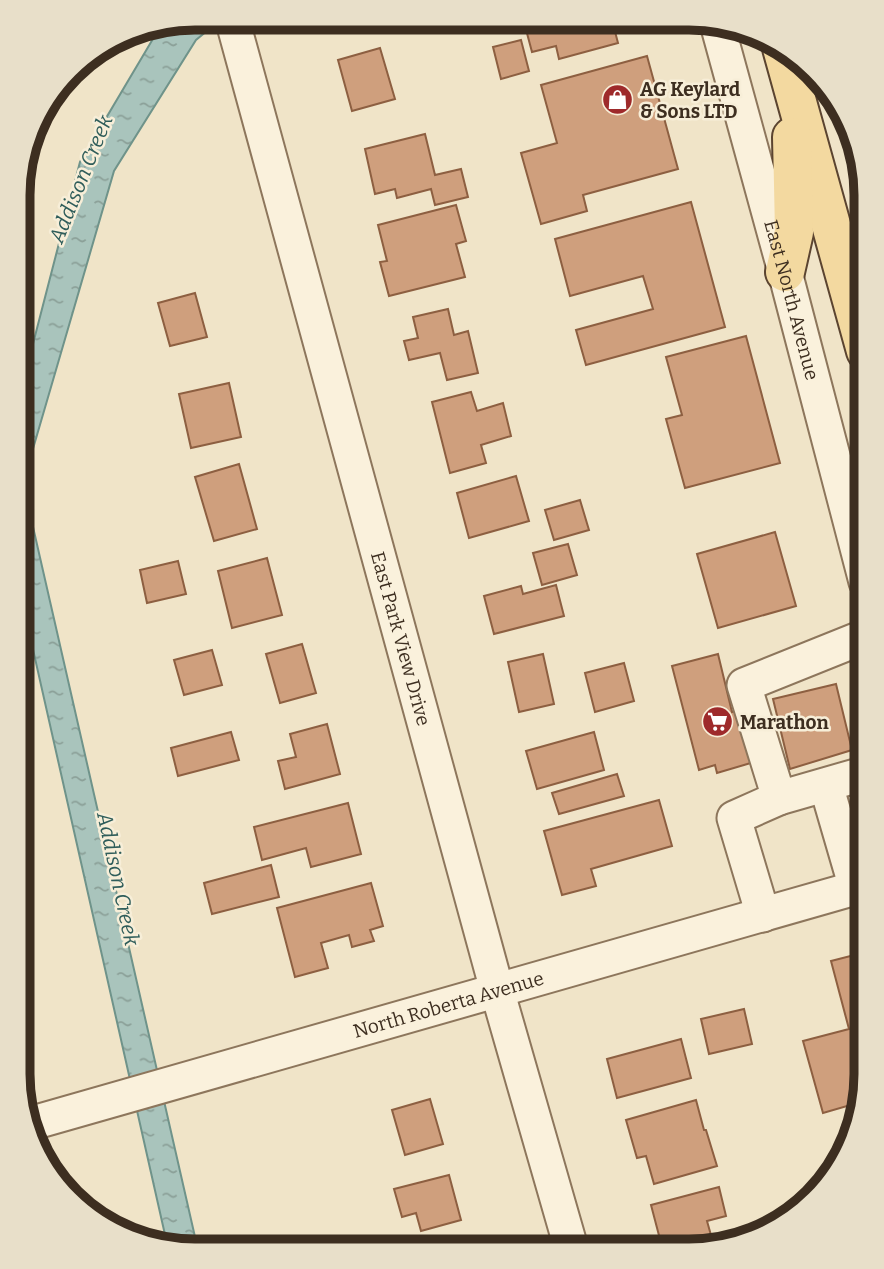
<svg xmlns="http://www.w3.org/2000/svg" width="884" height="1269" font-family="Bitter,serif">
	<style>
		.water { fill: url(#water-ripples); stroke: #6f938a; stroke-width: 2 }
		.building { fill: #cf9f7d; stroke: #8d5f41; stroke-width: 2 }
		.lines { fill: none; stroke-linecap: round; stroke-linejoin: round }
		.minor-casing { stroke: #8d765c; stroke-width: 37 }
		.major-casing { stroke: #5b4430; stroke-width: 42 }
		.minor { stroke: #faf1dc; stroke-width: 33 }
		.major { stroke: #f3d9a0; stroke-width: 38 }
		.labels { text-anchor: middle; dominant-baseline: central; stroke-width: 5; stroke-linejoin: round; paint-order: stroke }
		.poi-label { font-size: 19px; font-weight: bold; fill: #3d2e20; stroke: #f7eed8; text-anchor: start }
		.street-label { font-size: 19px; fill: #3d2e20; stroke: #f7eed8 }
		.water-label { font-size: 21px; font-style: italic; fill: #2f5d5a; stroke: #f7eed8 }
		.rim { fill: none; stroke: #3d2e20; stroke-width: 9 }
	</style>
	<defs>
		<pattern id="water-ripples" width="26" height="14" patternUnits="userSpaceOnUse" patternTransform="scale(1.75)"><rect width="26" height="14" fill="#a9c4bc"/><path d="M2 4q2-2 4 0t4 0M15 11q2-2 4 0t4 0" fill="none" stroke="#8ba098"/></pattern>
	</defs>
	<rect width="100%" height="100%" fill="#f0e4c8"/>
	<polygon class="water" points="213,26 196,40 114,171 23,483 198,1250 172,1250 168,1248 18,583 19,398 80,162 160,27"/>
	<g class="building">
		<polygon points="612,20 618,43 559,59 556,46 532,52 524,22"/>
		<polygon points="521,40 529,71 501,79 493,47"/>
		<polygon points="380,48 395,99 352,111 338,60"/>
		<polygon points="647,56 678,169 583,195 587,211 541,224 521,153 557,143 541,85"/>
		<polygon points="425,134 435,175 461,169 468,197 435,205 431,189 397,198 395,189 375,194 365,149"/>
		<polygon points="691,202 725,327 586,365 576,330 653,309 643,276 570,296 555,239"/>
		<polygon points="456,205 466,241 456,244 465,277 389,296 380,262 387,261 378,225"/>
		<polygon points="195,293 207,337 170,346 158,303"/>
		<polygon points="448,309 454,335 468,331 478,373 447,380 440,353 409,360 404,341 418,338 413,317"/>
		<polygon points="746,336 780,463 685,488 666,419 682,415 666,357"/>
		<polygon points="229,383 241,437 191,448 179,394"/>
		<polygon points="471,392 477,411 503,403 511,436 481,445 486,463 450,473 432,402"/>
		<polygon points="239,464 257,529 214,541 195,477"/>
		<polygon points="516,476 529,521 469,538 457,493"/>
		<polygon points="580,500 589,530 554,540 545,510"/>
		<polygon points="775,532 796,606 718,628 697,554"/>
		<polygon points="568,544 577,575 542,585 533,553"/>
		<polygon points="267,558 282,615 232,628 218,571"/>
		<polygon points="178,561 186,594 147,603 140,570"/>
		<polygon points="556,585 564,616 494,634 484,596 521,586 523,594"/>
		<polygon points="302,644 316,693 280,703 266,654"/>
		<polygon points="212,650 222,685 184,695 174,660"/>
		<polygon points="543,654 554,704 519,712 508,662"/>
		<polygon points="718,654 732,712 739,709 754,762 717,773 715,765 699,770 672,666"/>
		<polygon points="624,663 634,701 595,712 585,673"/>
		<polygon points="836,684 852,750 790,769 773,699"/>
		<polygon points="327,724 340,774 285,789 278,761 296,757 290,734"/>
		<polygon points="231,732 239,760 178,776 171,748"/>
		<polygon points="594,732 604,770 537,789 526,751"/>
		<polygon points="617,774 624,796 559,814 552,793"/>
		<polygon points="659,800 672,846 591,869 596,886 562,895 544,831"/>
		<polygon points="348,803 361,854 311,867 306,848 262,860 254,827"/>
		<polygon points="271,865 279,897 212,914 204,883"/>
		<polygon points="371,883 383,926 370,930 374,941 352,947 349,935 321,943 328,968 295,977 277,908"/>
		<polygon points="866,952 866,1086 861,1102 823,1113 803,1041 849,1029 831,961"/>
		<polygon points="744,1009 752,1044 709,1054 701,1019"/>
		<polygon points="681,1039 691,1078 617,1098 607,1059"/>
		<polygon points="430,1099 443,1144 405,1155 392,1110"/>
		<polygon points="696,1100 704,1130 706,1130 717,1166 654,1184 646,1156 637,1158 626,1120"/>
		<polygon points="449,1175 461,1220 421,1231 416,1213 402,1217 394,1189"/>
		<polygon points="719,1187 726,1216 707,1221 714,1246 690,1251 674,1251 671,1241 661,1243 651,1205"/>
	</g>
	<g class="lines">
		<defs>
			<g id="minor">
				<path id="s1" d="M 716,20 L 785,272 L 866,582"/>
				<path id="s2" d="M 234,26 L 497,990 L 572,1251"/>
				<polyline points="826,785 856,888"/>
				<polyline points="779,798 866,773"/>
				<polyline points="763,915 734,818 779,798 744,685 866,636"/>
				<path id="s3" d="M 29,1124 L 866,885"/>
			</g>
			<g id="major">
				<polyline points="782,48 866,351"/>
				<polyline points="785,272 794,232 792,137"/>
			</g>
		</defs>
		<use href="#minor" class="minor-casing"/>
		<use href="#major" class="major-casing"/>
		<use href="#minor" class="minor"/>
		<use href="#major" class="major"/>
	</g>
	<defs>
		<symbol id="shop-disc" viewBox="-11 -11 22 22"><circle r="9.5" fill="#9e2a2b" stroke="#f7eed8"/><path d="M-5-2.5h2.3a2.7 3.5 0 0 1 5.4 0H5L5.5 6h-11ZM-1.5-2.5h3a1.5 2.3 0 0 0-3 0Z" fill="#fff"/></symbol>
		<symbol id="supermarket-disc" viewBox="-11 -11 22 22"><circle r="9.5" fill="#9e2a2b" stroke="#f7eed8"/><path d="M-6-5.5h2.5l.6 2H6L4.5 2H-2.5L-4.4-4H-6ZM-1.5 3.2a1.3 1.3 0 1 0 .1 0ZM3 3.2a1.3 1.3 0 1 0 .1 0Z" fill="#fff"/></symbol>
	</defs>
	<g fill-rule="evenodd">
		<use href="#shop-disc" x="600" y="82" width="35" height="35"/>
		<use href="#supermarket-disc" x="700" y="704" width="35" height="35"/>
	</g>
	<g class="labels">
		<g class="poi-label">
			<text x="640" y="89">AG Keylard<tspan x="640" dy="22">&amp; Sons LTD</tspan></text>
			<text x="740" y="722">Marathon</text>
		</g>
		<g class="street-label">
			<text stroke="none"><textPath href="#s1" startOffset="290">East North Avenue</textPath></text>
			<text stroke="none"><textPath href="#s2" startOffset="635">East Park View Drive</textPath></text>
			<text stroke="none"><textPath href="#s3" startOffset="436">North Roberta Avenue</textPath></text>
		</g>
		<g class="water-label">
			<text transform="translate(81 179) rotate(-68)">Addison Creek</text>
			<text transform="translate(118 879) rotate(78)">Addison Creek</text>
		</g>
	</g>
	<path d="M0 0H884V1269H0ZM195 30H689A165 165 0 0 1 854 195V1074A165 165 0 0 1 689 1239H195A165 165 0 0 1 30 1074V195A165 165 0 0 1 195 30Z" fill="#e8dfc9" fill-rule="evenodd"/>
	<path class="rim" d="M195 30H689A165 165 0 0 1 854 195V1074A165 165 0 0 1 689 1239H195A165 165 0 0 1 30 1074V195A165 165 0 0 1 195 30Z"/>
</svg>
